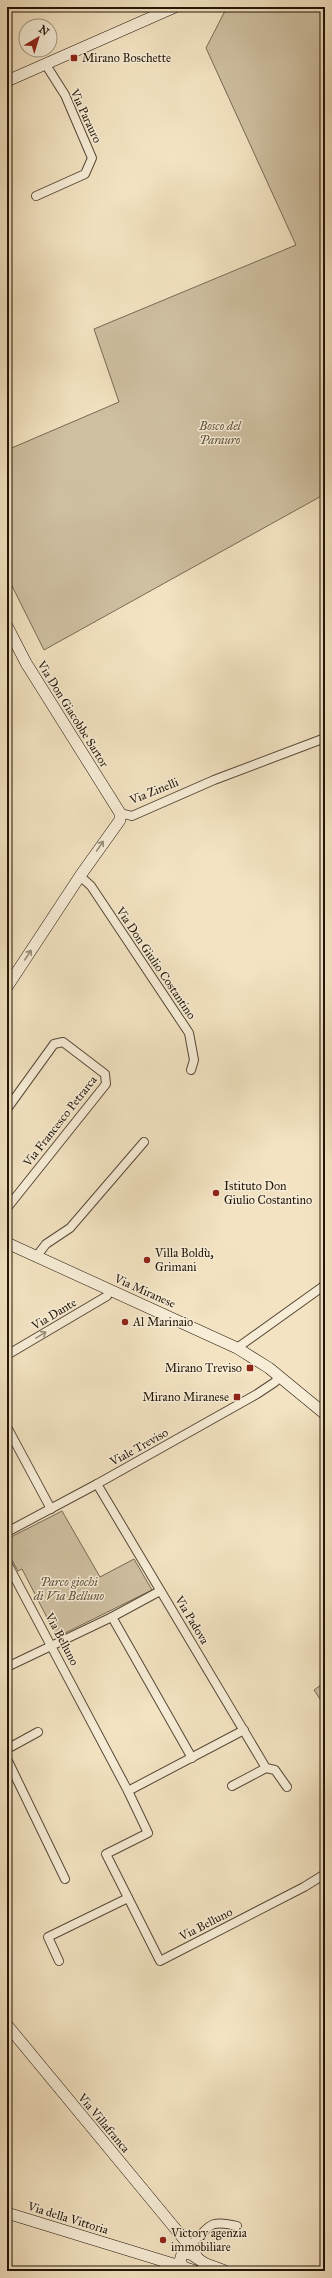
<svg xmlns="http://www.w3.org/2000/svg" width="332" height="2278" font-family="'IM FELL Great Primer',serif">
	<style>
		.green { fill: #cfc0a2; stroke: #786a54 }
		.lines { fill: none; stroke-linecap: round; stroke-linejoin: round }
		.street-casing { stroke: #564836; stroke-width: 10 }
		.secondary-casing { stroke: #221507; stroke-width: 12 }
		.street { stroke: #f7edd7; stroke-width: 8 }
		.secondary { stroke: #f7edd7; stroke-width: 11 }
		.oneway { stroke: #978c79 }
		.poi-dot { fill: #8f2418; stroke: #f7edd7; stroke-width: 1.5 }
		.labels { text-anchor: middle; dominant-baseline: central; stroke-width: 3; stroke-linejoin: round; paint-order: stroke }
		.poi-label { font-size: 12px; fill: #221507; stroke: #f7edd7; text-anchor: start }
		.street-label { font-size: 12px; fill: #221507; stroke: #f7edd7 }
		.park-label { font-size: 12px; font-style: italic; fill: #5f513d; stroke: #f7edd7 }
	</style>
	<rect width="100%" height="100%" fill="#f3e3c2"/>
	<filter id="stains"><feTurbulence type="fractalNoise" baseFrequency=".005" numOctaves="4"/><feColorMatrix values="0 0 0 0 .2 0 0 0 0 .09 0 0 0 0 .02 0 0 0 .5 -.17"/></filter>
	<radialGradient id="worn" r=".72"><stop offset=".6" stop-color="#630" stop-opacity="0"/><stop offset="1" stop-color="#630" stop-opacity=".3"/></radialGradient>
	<g class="green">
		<polygon points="227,7 325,7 325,494 44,650 7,576 7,450 119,402 94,329 296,245 206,48"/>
		<polygon points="62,1511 100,1577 134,1559 152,1590 57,1637 22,1569 18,1571 7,1551 7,1539"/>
		<polygon points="325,1682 325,1700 322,1702 314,1690"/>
	</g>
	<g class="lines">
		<defs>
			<g id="street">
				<polyline points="36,196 85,174 92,158 65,95 46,65"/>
				<polyline points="120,813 132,816 214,780 325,738"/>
				<polyline points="80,876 91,886 189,1033 194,1060 191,1070"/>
				<polyline points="7,1109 54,1044 63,1042 105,1074 106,1084 7,1208"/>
				<polyline points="36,1257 46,1244 70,1228 144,1142"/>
				<polyline points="237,1348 325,1285"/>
				<polyline points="7,1355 107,1296 110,1290"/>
				<polyline points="7,1427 51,1509"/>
				<polyline points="97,1484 266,1768 232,1786"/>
				<polyline points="7,1532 97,1484 257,1394 275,1382 279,1376"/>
				<polyline points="7,1563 128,1791 244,1730"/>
				<polyline points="112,1617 192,1758"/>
				<polyline points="7,1667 112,1617 160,1591"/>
				<polyline points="7,1749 38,1732"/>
				<polyline points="7,1759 65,1879"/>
				<polyline points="266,1768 275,1770 287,1787"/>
				<polyline points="128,1791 148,1833 106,1854 160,1961 304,1887 325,1874"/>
				<polyline points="59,1961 48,1937 128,1898"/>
				<path d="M 189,2246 C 210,2229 205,2218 237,2226"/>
			</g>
			<g id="secondary">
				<polyline points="7,81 175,7"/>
				<polyline points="7,626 26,663 120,813 120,820 80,876 7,987"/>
				<polyline points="7,1243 237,1348 269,1368 325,1414"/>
				<polyline points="7,2025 188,2244 197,2257"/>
				<polyline points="7,2213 183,2267"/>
				<polyline points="195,2271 183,2267 180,2261 182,2254 189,2253 206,2264 225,2271"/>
			</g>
		</defs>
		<use href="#street" class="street-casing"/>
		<use href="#secondary" class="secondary-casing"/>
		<use href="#street" class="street"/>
		<use href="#secondary" class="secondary"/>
	</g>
	<defs><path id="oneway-shaft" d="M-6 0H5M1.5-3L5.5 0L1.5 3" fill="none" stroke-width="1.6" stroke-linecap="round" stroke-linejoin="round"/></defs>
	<g class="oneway">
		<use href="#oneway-shaft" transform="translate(100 846) rotate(-56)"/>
		<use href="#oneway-shaft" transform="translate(28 955) rotate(-57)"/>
		<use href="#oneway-shaft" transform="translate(41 1335) rotate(-31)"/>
	</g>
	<g class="poi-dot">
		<rect x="70" y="54" width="8" height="8" rx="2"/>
		<circle cx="216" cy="1193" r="4"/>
		<circle cx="147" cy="1260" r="4"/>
		<circle cx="125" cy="1322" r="4"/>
		<rect x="246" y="1364" width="8" height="8" rx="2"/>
		<rect x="233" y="1393" width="8" height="8" rx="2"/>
		<circle cx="163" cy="2240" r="4"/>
	</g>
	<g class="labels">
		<g class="poi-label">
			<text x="82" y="58">Mirano Boschette</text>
			<text x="224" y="1186">Istituto Don<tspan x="224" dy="14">Giulio Costantino</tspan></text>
			<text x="155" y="1253">Villa Boldù,<tspan x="155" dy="14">Grimani</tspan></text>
			<text x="133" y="1322">Al Marinaio</text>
			<text x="242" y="1368" text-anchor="end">Mirano Treviso</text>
			<text x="229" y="1397" text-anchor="end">Mirano Miranese</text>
			<text x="171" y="2233">Victory agenzia<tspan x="171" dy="14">immobiliare</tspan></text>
		</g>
		<g class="street-label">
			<text transform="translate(86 116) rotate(65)">Via Parauro</text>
			<text transform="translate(73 714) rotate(58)">Via Don Giacobbe Sartor</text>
			<text transform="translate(154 791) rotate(-22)">Via Zinelli</text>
			<text transform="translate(156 963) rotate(56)">Via Don Giulio Costantino</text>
			<text transform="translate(60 1121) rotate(-52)">Via Francesco Petrarca</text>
			<text transform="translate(145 1291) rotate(24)">Via Miranese</text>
			<text transform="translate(54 1314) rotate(-31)">Via Dante</text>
			<text transform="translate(139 1447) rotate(-29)">Viale Treviso</text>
			<text transform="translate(192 1620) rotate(59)">Via Padova</text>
			<text transform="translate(62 1639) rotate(62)">Via Belluno</text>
			<text transform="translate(206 1924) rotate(-27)">Via Belluno</text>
			<text transform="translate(104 2123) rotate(50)">Via Villafranca</text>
			<text transform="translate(68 2218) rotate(17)">Via della Vittoria</text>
		</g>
		<g class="park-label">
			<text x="220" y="426">Bosco del<tspan x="220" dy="14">Parauro</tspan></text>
			<text x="69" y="1582">Parco giochi<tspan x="69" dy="14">di Via Belluno</tspan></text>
		</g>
	</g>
	<rect width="332" height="2278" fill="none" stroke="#f3e3c2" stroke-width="24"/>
	<rect x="8" y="8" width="316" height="2262" fill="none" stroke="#221507" stroke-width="2"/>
	<rect x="12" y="12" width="308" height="2254" fill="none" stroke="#221507"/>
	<g transform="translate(38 38) rotate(38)"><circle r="19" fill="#f7edd7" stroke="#a29784"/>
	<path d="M0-3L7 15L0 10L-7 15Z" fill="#8f2418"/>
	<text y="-6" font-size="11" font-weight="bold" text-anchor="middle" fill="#221507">N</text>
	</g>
	<rect width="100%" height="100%" filter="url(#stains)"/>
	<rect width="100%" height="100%" fill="url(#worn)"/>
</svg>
